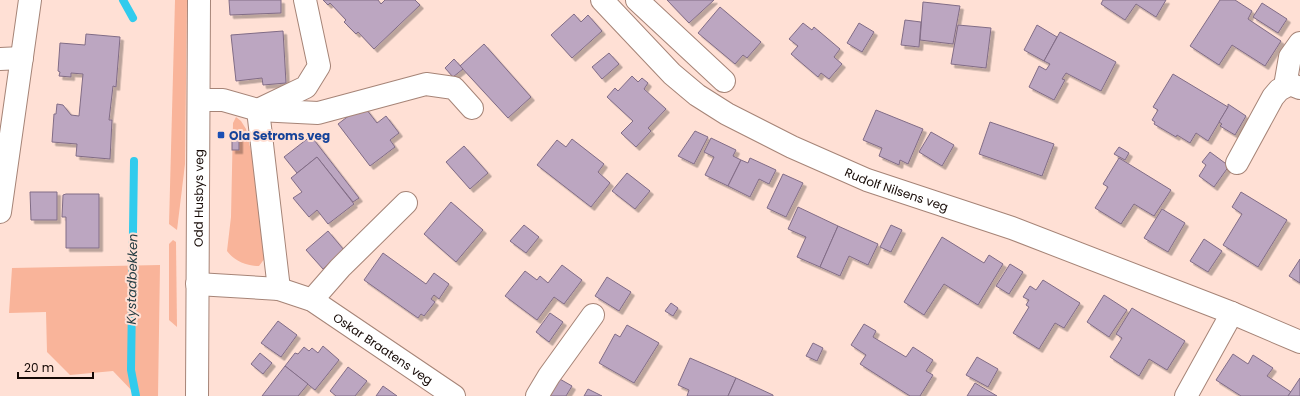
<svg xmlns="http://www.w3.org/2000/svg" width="1300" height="396" font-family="Poppins,sans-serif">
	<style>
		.green { fill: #f9b49a }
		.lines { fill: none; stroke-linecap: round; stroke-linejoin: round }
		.stream { stroke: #31cbed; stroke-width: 8 }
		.building { fill: #bca6c1; stroke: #816c86; filter: url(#shadow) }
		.minor-casing { stroke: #a68477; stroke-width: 24 }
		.minor { stroke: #fff; stroke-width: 22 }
		.transit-dot { fill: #1a4fb4; stroke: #ffe0d5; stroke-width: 1.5 }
		.labels { text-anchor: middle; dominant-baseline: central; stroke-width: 4; stroke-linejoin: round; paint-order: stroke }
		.transit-label { font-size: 12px; font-weight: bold; fill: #164399; stroke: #ffe0d5; text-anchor: start }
		.street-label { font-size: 12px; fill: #150905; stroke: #ffe0d5 }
		.water-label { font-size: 13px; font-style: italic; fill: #253d43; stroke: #ffe0d5 }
	</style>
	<defs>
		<filter id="shadow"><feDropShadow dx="3.5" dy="3.5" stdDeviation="0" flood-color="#0004"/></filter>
	</defs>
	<rect width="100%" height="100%" fill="#ffe0d5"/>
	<g class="green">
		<polygon points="175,0 187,0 185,164 177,230 169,224"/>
		<path d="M 236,117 L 241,121 L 246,129 L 257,178 L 268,254 L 259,266 C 247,266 234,261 227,251 L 231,217 L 233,123 Z"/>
		<polygon points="173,240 176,242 177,327 169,320 169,244"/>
		<polygon points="160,265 158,396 137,396 113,371 70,375 47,352 46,312 9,313 12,268"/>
	</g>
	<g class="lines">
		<g class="stream">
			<polyline points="123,0 133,18"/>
			<polyline points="134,161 131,370 136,396"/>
		</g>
	</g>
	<g class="building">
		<polygon points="229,0 281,0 281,13 230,15"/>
		<polygon points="323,0 378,0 381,4 385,0 415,0 420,5 374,49 358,32 356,34 344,22 346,20 330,3 328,5"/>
		<polygon points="667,0 714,0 689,23"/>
		<polygon points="1103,0 1166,0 1156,17 1136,4 1125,20 1101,4"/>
		<polygon points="1220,0 1235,0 1252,11 1248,19 1281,41 1265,66 1232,45 1219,65 1190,46"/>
		<polygon points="923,2 960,6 953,44 920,40"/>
		<polygon points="1262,3 1287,19 1278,33 1253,17"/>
		<polygon points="720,7 761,42 747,58 743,55 735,64 698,33"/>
		<polygon points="574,14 581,22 588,15 602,31 572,58 551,35"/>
		<polygon points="905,20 921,22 919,47 901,45"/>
		<polygon points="803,23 812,30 814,27 840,49 834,57 842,64 829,79 821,73 818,77 791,54 798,46 789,39"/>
		<polygon points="859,23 874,32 862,52 847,43"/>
		<polygon points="958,25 991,28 986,68 951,64"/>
		<polygon points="1037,25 1057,37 1044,61 1024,50"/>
		<polygon points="283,31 286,83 263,85 262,78 236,81 231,35"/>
		<polygon points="1060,32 1116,62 1101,91 1066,73 1062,79 1065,80 1054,100 1029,87 1039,66 1046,70 1050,64 1044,61"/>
		<polygon points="86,34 120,37 116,87 113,86 109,120 112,120 110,159 76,156 77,144 52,142 54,114 56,114 57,104 63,105 71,115 79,116 83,74 71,73 71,77 59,76 60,72 58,71 60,43 85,45"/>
		<polygon points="484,44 531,97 508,118 460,66"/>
		<polygon points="609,53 619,64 602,79 592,67"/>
		<polygon points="454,59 463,69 453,77 445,68"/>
		<polygon points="1173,74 1228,107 1208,141 1196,133 1190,143 1177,135 1176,137 1154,124 1155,122 1152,120 1158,110 1153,107"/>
		<polygon points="632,76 638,82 642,78 648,83 644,89 666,109 648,128 651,131 636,147 621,133 633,121 607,97 615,88 618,91"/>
		<polygon points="1228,104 1246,116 1235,135 1220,126 1222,124 1219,122 1228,107"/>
		<polygon points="363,105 377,123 386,116 399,133 390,140 395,147 370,166 338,124"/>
		<polygon points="876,110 923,129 908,164 900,160 899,165 879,156 882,148 863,140"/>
		<polygon points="990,122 1054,144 1042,176 979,154"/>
		<polygon points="695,131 708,137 694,164 678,156"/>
		<polygon points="931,132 954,145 942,166 919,152"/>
		<rect x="232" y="136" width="7" height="14"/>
		<polygon points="311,136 359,198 353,202 317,157 297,173 284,157"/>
		<polygon points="711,138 736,150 733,156 741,160 728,186 705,175 714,157 704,152"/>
		<polygon points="572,139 604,164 598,172 610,183 591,207 537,165 557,140 566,147"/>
		<polygon points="464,146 488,173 470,189 446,162"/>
		<polygon points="1119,147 1129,153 1125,160 1114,154"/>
		<polygon points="1210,152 1229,166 1214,187 1199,176 1206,165 1202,162"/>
		<polygon points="317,157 354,204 328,224 317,210 309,217 293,198 302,192 291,178"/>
		<polygon points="750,158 776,170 769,184 759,179 750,197 728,186 741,160 748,163"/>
		<polygon points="1119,158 1171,190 1154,216 1134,204 1121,224 1095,208 1108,187 1103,184"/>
		<polygon points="627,173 650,191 635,209 612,191"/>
		<polygon points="783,174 803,183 786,217 767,208"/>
		<polygon points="30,192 57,192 57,220 31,220"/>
		<polygon points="1241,192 1287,220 1258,267 1223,245 1242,214 1232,207"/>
		<polygon points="66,194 99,194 99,248 66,248 66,217 62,217 63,195"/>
		<polygon points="451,202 483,230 456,262 424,234"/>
		<polygon points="798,207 838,226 820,267 797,257 806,237 788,229"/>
		<polygon points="1162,209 1185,223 1168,252 1144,238"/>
		<polygon points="524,225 539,237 526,253 510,241"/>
		<polygon points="891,225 902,230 891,252 880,247"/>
		<polygon points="838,226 878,244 868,265 849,256 840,276 820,267"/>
		<polygon points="328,231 344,250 323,269 306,250"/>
		<polygon points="942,237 984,263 989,255 1003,264 978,305 944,284 924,315 904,302"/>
		<polygon points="1204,239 1222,251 1208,272 1190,261"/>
		<polygon points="383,253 426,284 434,273 449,284 439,299 434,295 431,299 435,302 424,316 421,314 418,318 364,280"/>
		<polygon points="1300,259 1300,283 1289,276"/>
		<polygon points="1010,264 1023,272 1009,294 996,286"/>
		<polygon points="562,265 582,280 564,304 554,297 537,320 505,296 525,271 537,280 540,276 548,283"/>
		<polygon points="607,277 631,292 619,311 595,296"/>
		<polygon points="1043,280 1080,303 1064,328 1055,323 1039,349 1013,333 1029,307 1026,305 1029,300 1023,297 1030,286 1036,290"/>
		<polygon points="1104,295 1127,310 1109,337 1087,322"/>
		<polygon points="671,303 678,308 673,316 665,311"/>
		<polygon points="1132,308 1185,341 1167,370 1149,359 1139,376 1110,357 1122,338 1116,334"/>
		<polygon points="550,313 563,322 549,342 536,332"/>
		<polygon points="278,321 297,335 281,357 261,343"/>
		<polygon points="864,324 876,331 873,337 906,357 913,347 933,360 926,371 933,375 920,396 910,396 860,364 866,355 851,345"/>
		<polygon points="627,325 659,343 634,383 599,363 615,334 620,337"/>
		<polygon points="813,343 823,348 817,361 806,356"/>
		<polygon points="323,346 339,360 315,390 285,366 295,353 298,354 304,347 309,351 312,348 318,353"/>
		<polygon points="260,353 272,363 263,374 251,364"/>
		<polygon points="1233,354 1248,364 1253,355 1273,368 1267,376 1291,392 1288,396 1241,396 1216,380"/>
		<polygon points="977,357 998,369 988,387 966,375"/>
		<polygon points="690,358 736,378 728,396 687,396 689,390 678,385"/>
		<polygon points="285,366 308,384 298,396 262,396"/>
		<polygon points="348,367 367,381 355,396 336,396 330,391"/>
		<polygon points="558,378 572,386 566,396 547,396"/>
		<polygon points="736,378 773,395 773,396 728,396"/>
		<polygon points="1300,378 1300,396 1288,396"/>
		<polygon points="975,383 997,396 967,396"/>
		<polygon points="383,386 397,396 376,396"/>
		<polygon points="588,389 602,396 584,396"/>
	</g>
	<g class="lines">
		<defs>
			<g id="minor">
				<path id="s1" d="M 602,0 L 672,74 L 697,95 L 727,114 L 792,147 L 867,180 L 1012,228 L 1232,313 L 1300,342"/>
				<polyline points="637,0 724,81"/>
				<polyline points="0,59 22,58"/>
				<polyline points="1285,86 1290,57 1300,43"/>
				<polyline points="199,100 223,100 258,110 318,113 426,84 454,88 472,108"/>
				<polyline points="1237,163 1273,97 1279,90 1290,84 1300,88"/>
				<polyline points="0,212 30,0"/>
				<path id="s2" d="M 197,284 L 279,289 L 312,300 L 454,396"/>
				<polyline points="279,289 258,110 306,87 319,66 305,0"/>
				<polyline points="312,300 340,268 406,203"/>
				<path id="s3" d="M 197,396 L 199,0"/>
				<polyline points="537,396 549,376 593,315"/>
				<polyline points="1186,396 1232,313"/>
			</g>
		</defs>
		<use href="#minor" class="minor-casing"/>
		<use href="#minor" class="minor"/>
	</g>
	<rect class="transit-dot" x="217" y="131" width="8" height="8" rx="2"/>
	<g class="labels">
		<g class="transit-label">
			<text x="229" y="135">Ola Setroms veg</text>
		</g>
		<g class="street-label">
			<text stroke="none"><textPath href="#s1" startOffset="356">Rudolf Nilsens veg</textPath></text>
			<text stroke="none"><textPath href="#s3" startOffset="198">Odd Husbys veg</textPath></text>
			<text stroke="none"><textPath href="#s2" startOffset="203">Oskar Braatens veg</textPath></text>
		</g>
		<g class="water-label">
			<text transform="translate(132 279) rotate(-89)">Kystadbekken</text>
		</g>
	</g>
	<path d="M18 372v6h75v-6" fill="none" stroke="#150905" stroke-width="2"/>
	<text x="24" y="372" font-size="12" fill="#150905" stroke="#ffe0d5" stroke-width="3" paint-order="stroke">20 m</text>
</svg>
